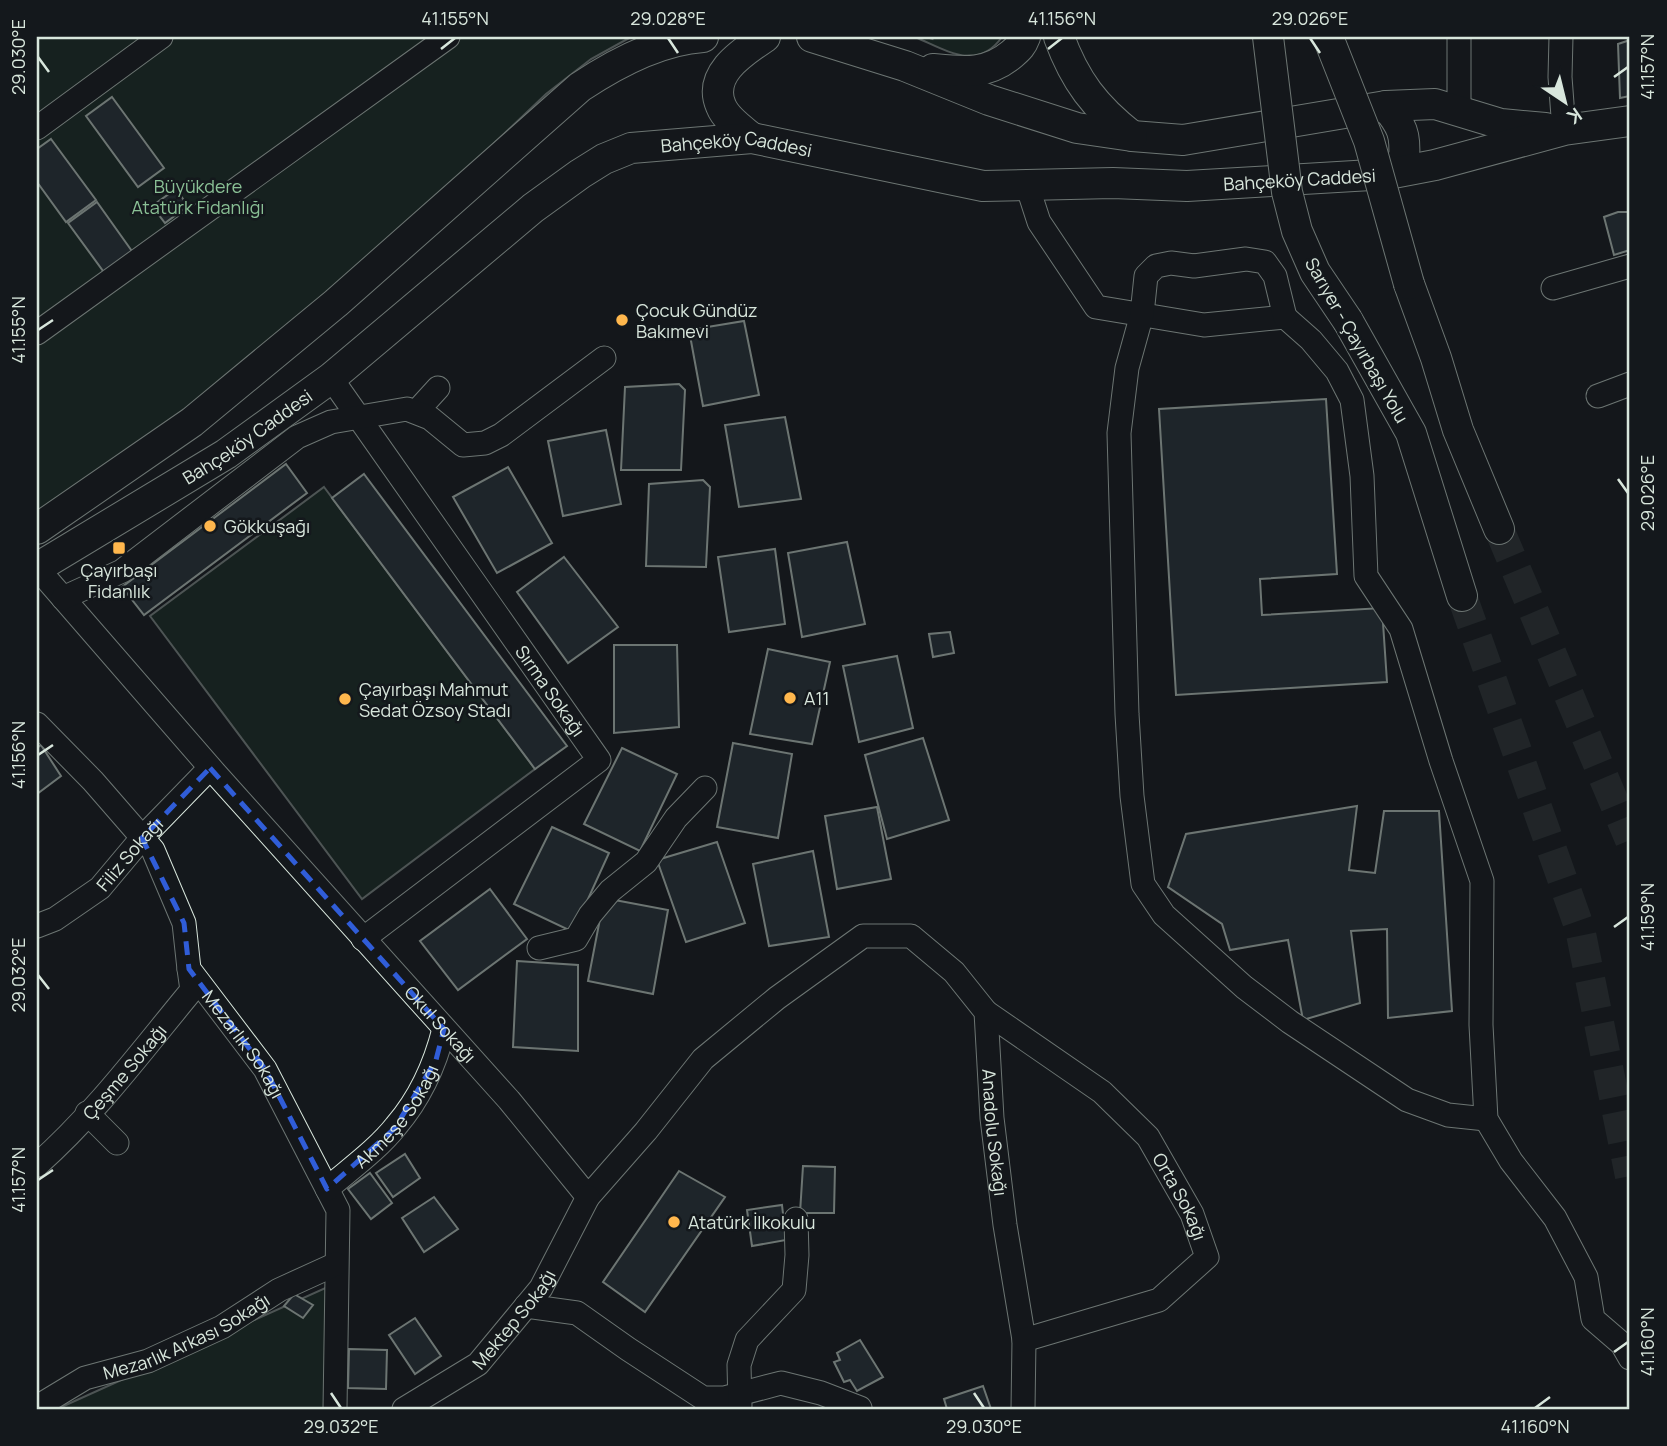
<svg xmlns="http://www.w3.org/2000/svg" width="1667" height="1446" font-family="Manrope,sans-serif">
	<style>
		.green { fill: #1a2d24; stroke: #939e99; stroke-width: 2 }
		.building { fill: #2c363c; stroke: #d8e6dc; stroke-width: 2 }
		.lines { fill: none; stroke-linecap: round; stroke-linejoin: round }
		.major-tunnel { stroke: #313739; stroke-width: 30; stroke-dasharray: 30 15; stroke-linecap: butt }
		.minor-casing { stroke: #d8e6dc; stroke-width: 25 }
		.major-casing { stroke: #d8e6dc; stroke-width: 32 }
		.path { stroke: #9da8a2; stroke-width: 3.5; stroke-dasharray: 5 3.5; stroke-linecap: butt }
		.minor { stroke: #14181c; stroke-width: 23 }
		.major { stroke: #14181c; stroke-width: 30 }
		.major-bridge-casing { stroke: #d8e6dc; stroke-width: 32; stroke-linecap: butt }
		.major-bridge { stroke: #14181c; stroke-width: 30 }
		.marked { fill: none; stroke: #305dd8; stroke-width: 5; stroke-dasharray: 14 9; stroke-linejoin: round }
		.ticks { fill: none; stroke: #d8e6dc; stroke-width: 2.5 }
		.poi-dot { fill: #ffb74d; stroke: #14181c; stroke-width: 2.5 }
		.labels { text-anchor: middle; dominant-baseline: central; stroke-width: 5; stroke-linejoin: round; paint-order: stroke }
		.street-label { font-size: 18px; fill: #d8e6dc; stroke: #14181c }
		.park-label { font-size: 18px; fill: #8ac095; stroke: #14181c }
		.poi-label { font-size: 18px; fill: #d8e6dc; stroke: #14181c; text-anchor: start }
		.neatline { fill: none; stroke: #d8e6dc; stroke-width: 2.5 }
		.ticks-label { font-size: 18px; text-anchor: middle; fill: #d8e6dc }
	</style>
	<rect width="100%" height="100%" fill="#14181c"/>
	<g class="green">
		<polygon points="37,37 631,37 591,59 546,94 428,206 178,418 37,516"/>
		<path d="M 915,37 L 1002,37 C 977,72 946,50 915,37 Z"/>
		<polygon points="324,487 535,769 362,899 150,616"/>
		<polygon points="332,1285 331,1409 57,1409"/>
	</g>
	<g class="building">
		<polygon points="1630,40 1630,96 1620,98 1618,44"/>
		<polygon points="112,97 164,168 138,187 86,116"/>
		<polygon points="51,139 96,200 66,222 37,182 37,149"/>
		<polygon points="176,189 188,206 165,223 152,206"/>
		<polygon points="97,202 134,254 106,275 68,223"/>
		<polygon points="1618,212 1630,212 1630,250 1614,255 1604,217"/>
		<polygon points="744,321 759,395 703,406 689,330"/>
		<polygon points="679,384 685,390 681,470 621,470 625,387"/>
		<polygon points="1326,399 1337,574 1260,579 1262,615 1382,608 1387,682 1176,695 1159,409"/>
		<polygon points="785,417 801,499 739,507 725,425"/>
		<polygon points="606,430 621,504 563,516 548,441"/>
		<polygon points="286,464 307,493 144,615 122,587"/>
		<polygon points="508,467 552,543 497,573 453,497"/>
		<polygon points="364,474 567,746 535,769 332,498"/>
		<polygon points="703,480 710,487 706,567 646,566 649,484"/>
		<polygon points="847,542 865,624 802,637 788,553"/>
		<polygon points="775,549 785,624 729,632 718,557"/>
		<polygon points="564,557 618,627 568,663 517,592"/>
		<polygon points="950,632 954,653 933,657 929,634"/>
		<polygon points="614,645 677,645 679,727 614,733"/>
		<polygon points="768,649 830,662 812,744 750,734"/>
		<polygon points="897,656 913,728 859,742 843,666"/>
		<polygon points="923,738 949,820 887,839 865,755"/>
		<polygon points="733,743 792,754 778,838 717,827"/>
		<polygon points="41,745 61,776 37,794 37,748"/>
		<polygon points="622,748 677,774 640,851 584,824"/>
		<polygon points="1357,806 1349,870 1375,873 1384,811 1439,811 1452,1011 1388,1018 1387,929 1351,931 1360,1003 1303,1020 1288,940 1230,950 1222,924 1168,887 1186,834"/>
		<polygon points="877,807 891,879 837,889 825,816"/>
		<polygon points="552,827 609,853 573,932 514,904"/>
		<polygon points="717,842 745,923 686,942 657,860"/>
		<polygon points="813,851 829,937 769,946 753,864"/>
		<polygon points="490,889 527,939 458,990 420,941"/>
		<polygon points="604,898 668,910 653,994 588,981"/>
		<polygon points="517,961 578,965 578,1051 513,1047"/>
		<polygon points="405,1154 420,1178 393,1197 376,1173"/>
		<polygon points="803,1166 835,1167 834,1213 800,1213"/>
		<polygon points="679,1171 725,1197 645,1312 603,1282"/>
		<polygon points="370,1173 392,1203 371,1219 348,1189"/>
		<polygon points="434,1197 458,1229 424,1252 402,1218"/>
		<polygon points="782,1205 786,1240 752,1246 747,1210"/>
		<polygon points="294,1294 313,1305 303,1318 284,1306"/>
		<polygon points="415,1318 441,1356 415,1374 389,1335"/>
		<polygon points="860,1340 883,1377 857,1391 850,1380 844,1382 834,1362 840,1360 837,1353"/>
		<polygon points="349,1349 387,1350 386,1389 348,1388"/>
		<polygon points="983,1386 991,1409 947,1409 944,1399"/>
	</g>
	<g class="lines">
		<g class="major-tunnel">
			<polyline points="1499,529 1630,840"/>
			<polyline points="1462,596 1580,929 1630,1176"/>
		</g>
		<defs>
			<g id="minor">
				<polyline points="1459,37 1459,110"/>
				<polyline points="1561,37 1560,77 1564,130"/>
				<polyline points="37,128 161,37"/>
				<polyline points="1027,185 1039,222 1096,307 1204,325 1285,317 1311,340 1337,371 1352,400 1362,476 1366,576 1401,629 1441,761 1482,881 1481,1025 1486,1119 1511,1161 1555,1218 1586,1277 1593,1319 1622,1344 1630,1358"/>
				<polyline points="1553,288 1630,266"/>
				<polyline points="1285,317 1275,276 1265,262 1246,259 1194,266 1171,263 1156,266 1146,276 1142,314 1127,368 1119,433 1127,714 1132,796 1143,884 1164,915 1244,987 1290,1022 1407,1100 1448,1115 1486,1119"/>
				<polyline points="37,333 448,37"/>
				<path id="s1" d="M 331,378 L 599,760 L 363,939"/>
				<polyline points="1598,396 1630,384"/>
				<polyline points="417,411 438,388"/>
				<path id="s2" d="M 37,568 L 215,773 L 509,1100 L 588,1197 L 646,1131 L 703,1059 L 777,998 L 863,936 L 911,936 L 954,972 L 986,1012 L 992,1118 L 1005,1225 L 1024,1340 L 1023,1409"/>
				<polyline points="63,598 122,571 297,437 331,422 407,409 430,418 463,445 485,443 501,435 604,358"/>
				<path id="s3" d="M 37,724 L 93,781 L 153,850 L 184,923 L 189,969 L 265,1069 L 338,1210 L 335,1409"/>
				<path id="s4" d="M 37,926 L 55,919 L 100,888 L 142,838 L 210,768"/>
				<polyline points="539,948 576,939 590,915 610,891 646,862 676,818 705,788"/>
				<path id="s5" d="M 986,1012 L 1102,1092 L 1148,1137 L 1192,1214 L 1207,1257 L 1159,1300 L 1024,1340"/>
				<polyline points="87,1113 117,1143"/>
				<path id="s6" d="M 37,1165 C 95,1114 143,1049 192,990 L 189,969"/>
				<path id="s7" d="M 327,1189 C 350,1169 377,1150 396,1126 C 420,1098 435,1065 444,1029"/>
				<polyline points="526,1306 577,1313 628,1349 703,1398 724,1398 781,1383 821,1393 860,1408"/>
				<polyline points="740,1406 739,1365 747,1340 794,1290 797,1255 796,1219"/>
				<path id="s8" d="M 37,1407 L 85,1378 L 148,1361 L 222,1327 L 279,1290 L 336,1264"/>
				<path id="s9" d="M 404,1409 L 478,1364 L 541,1288 L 588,1197"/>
			</g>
			<g id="major">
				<polyline points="812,37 905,66 989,100 1077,128 1132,136 1183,140 1386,106 1435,104 1501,124 1545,128"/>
				<path d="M 1059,37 C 1075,81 1095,107 1132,136"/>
				<path d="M 933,69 C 964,72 987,75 1012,54 C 1019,48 1022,45 1025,37"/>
				<path d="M 1386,106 C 1402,126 1406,134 1404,159 L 1388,174"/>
				<path d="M 752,138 C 741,129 726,119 721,106 C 707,74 743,52 765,37"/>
				<polyline points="1409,284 1436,358 1458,430 1499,529"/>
				<polyline points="1348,321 1411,433 1462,596"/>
				<path d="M 37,529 L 192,422 L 336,303 L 580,87 C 616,63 659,40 703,37"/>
				<path id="s10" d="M 37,568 L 226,454 L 331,378 L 533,208 L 580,174 L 604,159 L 631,148 L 752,138 L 983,186 L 1113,183 L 1187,186 L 1388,174 L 1435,165 L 1564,130 L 1630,121"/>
			</g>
		</defs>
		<use href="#minor" class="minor-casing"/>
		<use href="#major" class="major-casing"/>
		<polyline class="path" points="929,37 935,39"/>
		<use href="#minor" class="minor"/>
		<use href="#major" class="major"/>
		<defs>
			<g id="major-bridge">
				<polyline points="1268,37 1287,192 1297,231 1315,272 1348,321"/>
				<polyline points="1328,37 1369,141 1409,284"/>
			</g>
		</defs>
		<use href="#major-bridge" class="major-bridge-casing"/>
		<use href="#major-bridge" class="major-bridge"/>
	</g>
	<path d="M0 0H1667V1446H0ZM 210,768 L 444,1029 L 436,1060 L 395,1128 L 327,1189 L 265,1069 L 189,969 L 184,923 L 142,838 Z" fill="#14181c" fill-opacity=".55" fill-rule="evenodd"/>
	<path class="marked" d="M 210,768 L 444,1029 L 436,1060 L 395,1128 L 327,1189 L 265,1069 L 189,969 L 184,923 L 142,838 Z"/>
	<path class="ticks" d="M 668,38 L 678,53M 1310,38 L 1320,53M 441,49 L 455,38M 1048,49 L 1062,38M 38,57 L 49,72M 1614,77 L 1628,67M 38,330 L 53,320M 1618,479 L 1628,493M 38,755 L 53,745M 1614,927 L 1628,917M 38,975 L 49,989M 38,1180 L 53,1170M 1614,1352 L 1628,1342M 331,1393 L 341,1408M 974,1393 L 984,1408M 1535,1408 L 1550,1397"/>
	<g class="poi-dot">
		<circle cx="622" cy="320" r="7"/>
		<circle cx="210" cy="526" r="7"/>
		<rect x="112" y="541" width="14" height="14" rx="3.5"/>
		<circle cx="790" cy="698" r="7"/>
		<circle cx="345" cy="699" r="7"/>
		<circle cx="674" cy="1222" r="7"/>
	</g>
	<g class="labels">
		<g class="street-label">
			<text stroke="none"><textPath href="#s10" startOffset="836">Bahçeköy Caddesi</textPath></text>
			<text stroke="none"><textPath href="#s10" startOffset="1404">Bahçeköy Caddesi</textPath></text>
			<text transform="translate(1357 340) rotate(60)">Sarıyer - Çayırbaşı Yolu</text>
			<text stroke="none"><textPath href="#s10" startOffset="248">Bahçeköy Caddesi</textPath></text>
			<text stroke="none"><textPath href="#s1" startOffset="382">Sırma Sokağı</textPath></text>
			<text stroke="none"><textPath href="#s4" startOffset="119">Filiz Sokağı</textPath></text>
			<text stroke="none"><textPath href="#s2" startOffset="609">Okul Sokağı</textPath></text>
			<text stroke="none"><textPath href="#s3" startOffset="390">Mezarlık Sokağı</textPath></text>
			<text stroke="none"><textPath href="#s6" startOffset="128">Çeşme Sokağı</textPath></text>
			<text stroke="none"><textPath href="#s7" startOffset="102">Akmeşe Sokağı</textPath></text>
			<text stroke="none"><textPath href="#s2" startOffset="1494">Anadolu Sokağı</textPath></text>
			<text stroke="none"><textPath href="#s5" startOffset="273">Orta Sokağı</textPath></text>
			<text stroke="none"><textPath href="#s9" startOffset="144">Mektep Sokağı</textPath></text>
			<text stroke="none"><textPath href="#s8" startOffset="166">Mezarlık Arkası Sokağı</textPath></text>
		</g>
		<g class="park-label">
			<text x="198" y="186">Büyükdere<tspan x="198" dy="21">Atatürk Fidanlığı</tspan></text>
		</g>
		<g class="poi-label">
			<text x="636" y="310">Çocuk Gündüz<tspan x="636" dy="21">Bakımevi</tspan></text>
			<text x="224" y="526">Gökkuşağı</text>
			<text x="119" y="570" text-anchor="middle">Çayırbaşı<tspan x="119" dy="21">Fidanlık</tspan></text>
			<text x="359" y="689">Çayırbaşı Mahmut<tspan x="359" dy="21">Sedat Özsoy Stadı</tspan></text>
			<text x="804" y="698">A11</text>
			<text x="688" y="1222">Atatürk İlkokulu</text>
		</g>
	</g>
	<rect width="1667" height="1446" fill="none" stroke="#14181c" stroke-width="77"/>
	<g transform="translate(1565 102) rotate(145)" stroke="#14181c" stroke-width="5" paint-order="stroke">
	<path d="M0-5L12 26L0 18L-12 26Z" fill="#d8e6dc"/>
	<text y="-10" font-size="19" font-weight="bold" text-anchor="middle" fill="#d8e6dc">K</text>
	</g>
	<rect x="38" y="38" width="1590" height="1370" class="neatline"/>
	<g class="ticks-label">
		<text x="455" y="25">41.155°N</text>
		<text x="668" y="25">29.028°E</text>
		<text x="1062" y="25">41.156°N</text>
		<text x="1310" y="25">29.026°E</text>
		<text transform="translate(19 57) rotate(-90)" y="6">29.030°E</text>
		<text transform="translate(1648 67) rotate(-90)" y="6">41.157°N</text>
		<text transform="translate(19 330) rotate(-90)" y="6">41.155°N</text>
		<text transform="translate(1648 493) rotate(-90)" y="6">29.026°E</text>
		<text transform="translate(19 755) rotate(-90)" y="6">41.156°N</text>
		<text transform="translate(1648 917) rotate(-90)" y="6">41.159°N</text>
		<text transform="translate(19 975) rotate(-90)" y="6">29.032°E</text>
		<text transform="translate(19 1180) rotate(-90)" y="6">41.157°N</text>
		<text transform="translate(1648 1342) rotate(-90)" y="6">41.160°N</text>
		<text x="341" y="1433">29.032°E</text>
		<text x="984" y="1433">29.030°E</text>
		<text x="1535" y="1433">41.160°N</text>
	</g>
</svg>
